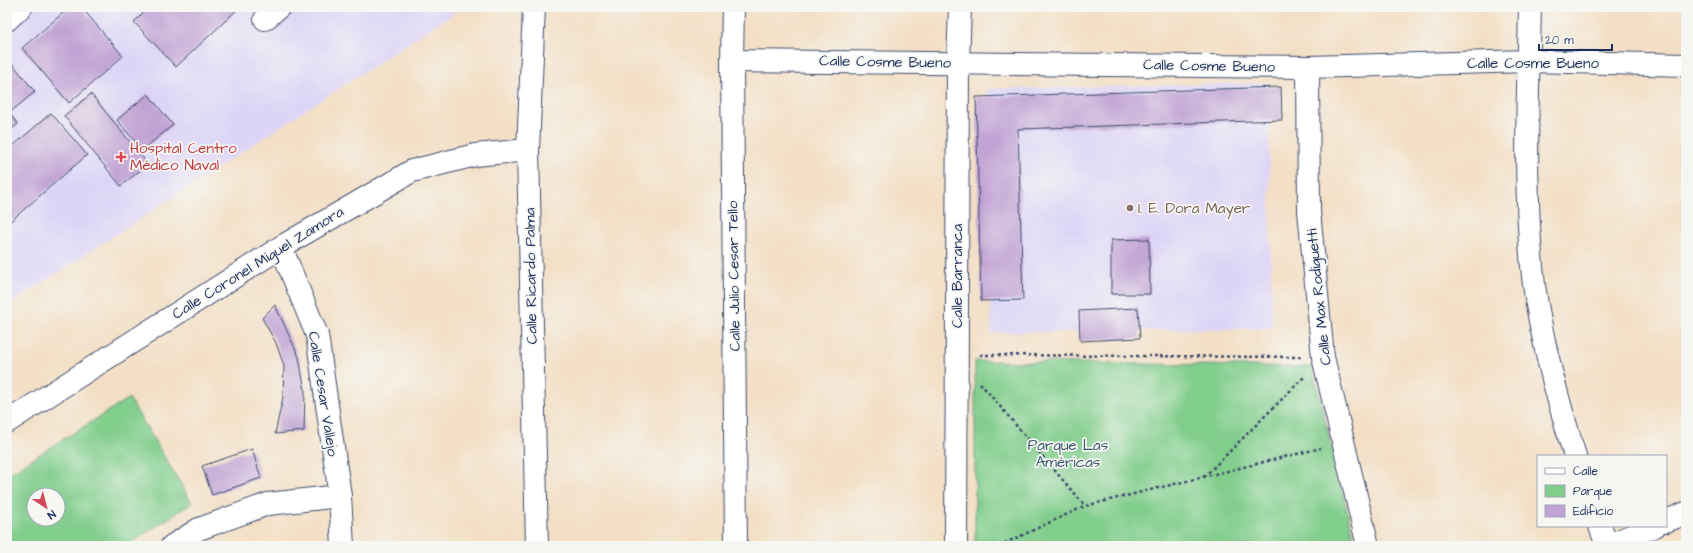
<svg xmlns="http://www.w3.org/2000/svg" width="1693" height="553" font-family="'Architects Daughter',sans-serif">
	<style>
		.built { fill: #ddd5f6 }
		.green { fill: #82ce8d; stroke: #4e7e76; fill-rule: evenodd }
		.building { fill: #c0a2d4 }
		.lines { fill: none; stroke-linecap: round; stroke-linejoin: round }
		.minor-casing { stroke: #3b496d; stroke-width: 24 }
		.path { stroke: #3b496d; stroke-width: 2.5; stroke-dasharray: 3 3; stroke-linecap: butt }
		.minor { stroke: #fff; stroke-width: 22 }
		.health-dot { fill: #e0444e; stroke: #f6f6f2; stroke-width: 1.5 }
		.education-dot { fill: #8d6e63; stroke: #f6f6f2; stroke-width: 1.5 }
		.labels { text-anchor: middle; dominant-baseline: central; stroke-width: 3.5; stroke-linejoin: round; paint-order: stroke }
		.street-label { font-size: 15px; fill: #1b2f5e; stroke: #f6f6f2 }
		.health-label { font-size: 15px; fill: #be3a42; stroke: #f6f6f2; text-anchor: start }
		.education-label { font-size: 15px; fill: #785e54; stroke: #f6f6f2; text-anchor: start }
		.park-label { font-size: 15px; fill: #35576a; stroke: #f6f6f2 }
	</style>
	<rect width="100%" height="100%" fill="#f6f6f2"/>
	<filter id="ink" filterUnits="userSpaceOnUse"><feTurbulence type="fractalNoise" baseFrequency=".025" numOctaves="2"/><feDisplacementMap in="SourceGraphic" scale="8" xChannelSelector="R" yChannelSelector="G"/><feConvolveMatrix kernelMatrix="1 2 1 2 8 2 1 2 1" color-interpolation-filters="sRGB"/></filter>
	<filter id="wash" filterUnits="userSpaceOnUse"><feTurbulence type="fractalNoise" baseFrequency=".012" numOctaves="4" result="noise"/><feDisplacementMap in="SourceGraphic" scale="16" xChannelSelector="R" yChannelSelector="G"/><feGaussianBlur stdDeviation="0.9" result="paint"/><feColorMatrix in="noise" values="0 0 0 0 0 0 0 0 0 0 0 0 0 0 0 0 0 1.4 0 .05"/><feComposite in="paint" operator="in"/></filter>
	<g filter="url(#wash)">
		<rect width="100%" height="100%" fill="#f3dfc5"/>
		<g class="built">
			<polygon points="7,7 463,7 7,306"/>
			<polygon points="1268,83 1272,328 991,333 987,89"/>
		</g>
		<g class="green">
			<polygon points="975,361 1312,367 1356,546 975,546"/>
			<path d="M 129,398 L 192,503 L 126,546 L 7,546 L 7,475 ZM 34,495 L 58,495 L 58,519 L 34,519 Z"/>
		</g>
		<g id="blocks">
			<g class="building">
				<polygon points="70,7 81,7 123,56 69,103 22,48"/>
				<polygon points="149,7 240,7 176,67 134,22"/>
				<polygon points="12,63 35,92 9,113 18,124 7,133 7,67"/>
				<polygon points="1281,87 1282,120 1018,129 1023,300 981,301 976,97"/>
				<polygon points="91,94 148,164 121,186 64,116"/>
				<polygon points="148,94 173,125 142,150 117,120"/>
				<polygon points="51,113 87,155 7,224 7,151"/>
				<polygon points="1149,239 1150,294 1111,294 1111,240"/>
				<polygon points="275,305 299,357 305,391 304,431 275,434 283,397 284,366 276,343 262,318"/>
				<polygon points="1138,308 1140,338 1080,341 1079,311"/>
				<polygon points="252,449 261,478 212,495 202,466"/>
			</g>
		</g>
	</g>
	<g filter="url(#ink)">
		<use href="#blocks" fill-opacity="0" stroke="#3b496d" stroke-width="1"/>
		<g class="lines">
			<defs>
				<g id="minor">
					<polyline points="534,7 528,150 537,546"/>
					<polyline points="733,7 732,61 736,546"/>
					<path d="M 1530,7 C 1528,100 1523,193 1534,285 C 1542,343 1558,400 1575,456"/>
					<polyline points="265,19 279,7"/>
					<polyline points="7,20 21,7"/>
					<polyline points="732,61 1308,67 1529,61 1686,65"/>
					<polyline points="1308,67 1309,211 1323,357 1368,546"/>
					<polyline points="281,247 317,335 340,496 343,546"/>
					<polyline points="7,422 281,247 412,171 475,155 528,150"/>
					<polyline points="1666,521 1686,513"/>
					<polyline points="1600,526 1607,546"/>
					<polyline points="172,546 199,529 268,504 340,496"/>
					<polyline points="956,546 958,63 960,7"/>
					<polyline points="1606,546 1655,526"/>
				</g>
			</defs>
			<use href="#minor" class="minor-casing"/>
			<g class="path">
				<polyline points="980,355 1301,357"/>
				<polyline points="980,383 1085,506"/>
				<polyline points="1204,477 1304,377"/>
				<polyline points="999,546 1085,506 1321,448"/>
			</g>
			<use href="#minor" class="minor"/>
		</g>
	</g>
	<path class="health-dot" d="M119 151h4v4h4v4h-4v4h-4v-4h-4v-4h4z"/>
	<circle class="education-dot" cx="1130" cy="208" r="4"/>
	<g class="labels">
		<g class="street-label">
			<text transform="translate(885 62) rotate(1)">Calle Cosme Bueno</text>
			<text x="1533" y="63">Calle Cosme Bueno</text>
			<text transform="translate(1209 66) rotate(1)">Calle Cosme Bueno</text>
			<text transform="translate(258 263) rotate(-32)">Calle Coronel Miguel Zamora</text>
			<text transform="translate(531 276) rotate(-91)">Calle Ricardo Palma</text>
			<text transform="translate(734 276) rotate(-91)">Calle Julio Cesar Tello</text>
			<text transform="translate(957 276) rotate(-90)">Calle Barranca</text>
			<text transform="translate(1319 297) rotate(-96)">Calle Max Rodiguetti</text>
			<text transform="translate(323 394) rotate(81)">Calle Cesar Vallejo</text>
		</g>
		<g class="health-label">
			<text x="130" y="148">Hospital Centro<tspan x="130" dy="17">Médico Naval</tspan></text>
		</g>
		<g class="education-label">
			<text x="1138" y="208">I. E. Dora Mayer</text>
		</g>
		<g class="park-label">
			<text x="1068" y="445">Parque Las<tspan x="1068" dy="17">Américas</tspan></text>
		</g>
	</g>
	<rect width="1693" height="553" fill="none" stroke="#f6f6f2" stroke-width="24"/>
	<rect x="1537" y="455" width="130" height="72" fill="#f6f6f2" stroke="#9ea6b7"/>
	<rect x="1545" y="468" width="20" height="6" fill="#ffffff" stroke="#9ea6b7"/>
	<text x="1573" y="475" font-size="12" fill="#1b2f5e">Calle</text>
	<rect x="1545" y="485" width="20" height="12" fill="#82ce8d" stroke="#9ea6b7"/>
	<text x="1573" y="495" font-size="12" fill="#1b2f5e">Parque</text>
	<rect x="1545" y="505" width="20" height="12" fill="#c0a2d4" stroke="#9ea6b7"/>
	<text x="1573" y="515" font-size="12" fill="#1b2f5e">Edificio</text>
	<g transform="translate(46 507) rotate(144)"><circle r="19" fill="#f6f6f2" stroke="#9ea6b7"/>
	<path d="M0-3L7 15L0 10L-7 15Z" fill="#d1495b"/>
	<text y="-6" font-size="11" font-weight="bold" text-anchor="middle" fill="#1b2f5e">N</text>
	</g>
	<path d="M1539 44v6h73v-6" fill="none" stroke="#1b2f5e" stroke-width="2"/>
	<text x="1545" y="44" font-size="12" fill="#1b2f5e" stroke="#f6f6f2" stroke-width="3" paint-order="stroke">20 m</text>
</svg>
